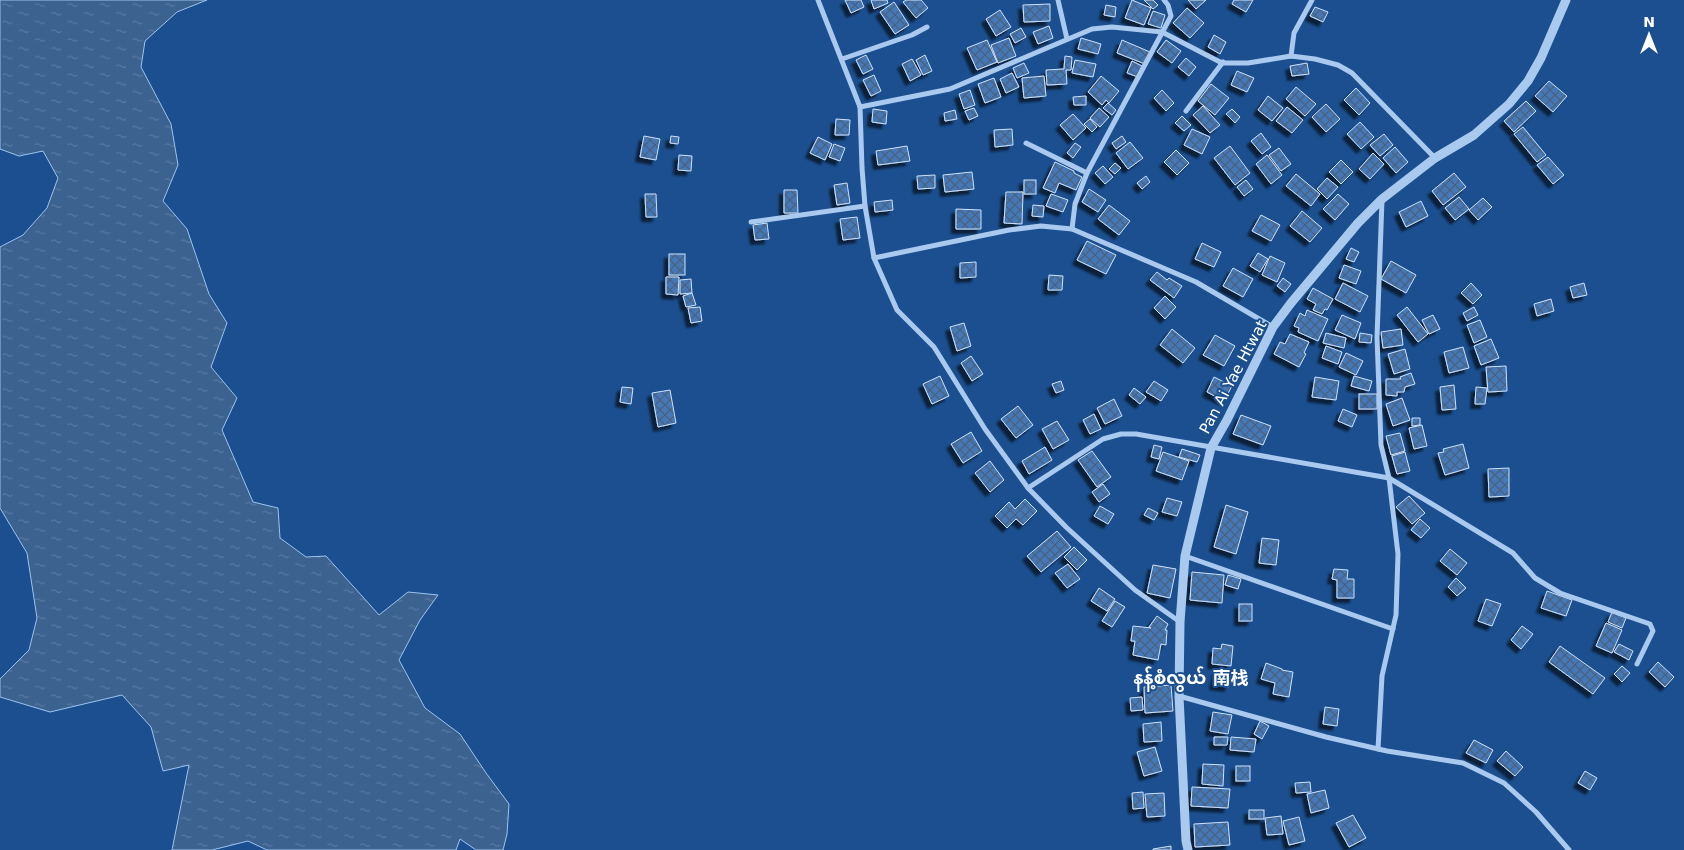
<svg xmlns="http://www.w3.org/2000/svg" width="1684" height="850" font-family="'DejaVu Sans','Noto Sans SC','Noto Sans Myanmar',sans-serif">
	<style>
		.water { fill: url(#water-ripples); stroke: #9cc4f0 }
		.building { fill: url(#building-cross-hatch); stroke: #cfe3fa; filter: url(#shadow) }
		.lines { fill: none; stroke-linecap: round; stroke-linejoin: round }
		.minor { stroke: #a9c9ee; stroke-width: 5 }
		.tertiary { stroke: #a9c9ee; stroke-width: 9 }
		.labels { text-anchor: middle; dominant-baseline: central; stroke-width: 4; stroke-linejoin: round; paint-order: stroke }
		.street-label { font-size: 15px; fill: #fff; stroke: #1b4f8f }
		.quarter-label { font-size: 18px; font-weight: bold; fill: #fff; stroke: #1b4f8f }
	</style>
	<defs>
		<pattern id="water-ripples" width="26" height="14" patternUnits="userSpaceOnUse" patternTransform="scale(1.25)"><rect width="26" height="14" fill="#3c6290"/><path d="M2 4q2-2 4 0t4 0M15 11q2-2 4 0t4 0" fill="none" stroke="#597aa1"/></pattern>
		<pattern id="building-cross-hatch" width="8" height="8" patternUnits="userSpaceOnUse" patternTransform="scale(1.25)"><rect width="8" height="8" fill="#4478b7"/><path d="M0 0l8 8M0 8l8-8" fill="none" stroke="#486282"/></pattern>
		<filter id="shadow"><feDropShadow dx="-4.5" dy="4.5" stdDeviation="1" flood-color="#0009"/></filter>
	</defs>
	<rect width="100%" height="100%" fill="#1b4f8f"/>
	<polygon class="water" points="0,0 207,0 177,12 145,41 141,67 171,124 178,165 163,201 187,229 209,294 227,323 211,367 237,398 222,430 253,502 278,508 280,538 306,557 326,556 379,615 408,592 438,595 420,620 399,660 425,708 460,734 486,773 509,804 507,834 503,850 476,850 460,839 456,850 267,850 248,841 212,850 172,850 189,765 163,771 151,727 122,695 50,712 0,697 0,679 29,650 37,618 27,553 0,508 0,247 23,235 47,208 58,178 43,151 19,156 0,149"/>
	<g class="building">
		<polygon points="845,0 861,0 864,7 851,13"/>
		<polygon points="871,0 887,0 888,3 874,9"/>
		<polygon points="906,0 921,0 928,8 916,18 903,2"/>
		<polygon points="1132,0 1151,8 1144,25 1125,18"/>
		<polygon points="1144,0 1153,0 1158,5 1153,9"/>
		<polygon points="1188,0 1206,0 1196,9"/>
		<polygon points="1234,0 1253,0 1246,12 1232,4"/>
		<polygon points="894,2 909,25 895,34 880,12"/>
		<polygon points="1050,4 1050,21 1024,22 1023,5"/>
		<polygon points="1106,5 1116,7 1115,17 1104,15"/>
		<polygon points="1315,7 1328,12 1323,22 1310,16"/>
		<polygon points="1187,8 1204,23 1190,38 1173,23"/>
		<polygon points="1000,10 1011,27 996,36 986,19"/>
		<polygon points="1153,11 1165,15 1161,28 1148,24"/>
		<polygon points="1049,26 1053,38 1038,44 1033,32"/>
		<polygon points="1021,28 1026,37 1015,43 1010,34"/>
		<polygon points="1214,35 1226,42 1220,54 1208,47"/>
		<polygon points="1009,38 1016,56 998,63 991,45"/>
		<polygon points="1081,38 1101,44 1098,54 1078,49"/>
		<polygon points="987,40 997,62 977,70 967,48"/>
		<polygon points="1122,40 1150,52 1145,64 1117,53"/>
		<polygon points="1166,40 1181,51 1172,63 1157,52"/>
		<polygon points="866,55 873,69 863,74 856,60"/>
		<polygon points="925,55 932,71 923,75 916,60"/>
		<polygon points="1065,56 1072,57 1071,70 1066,70 1067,84 1047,85 1046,70 1064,69"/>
		<polygon points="1186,58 1196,67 1189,76 1178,67"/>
		<polygon points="912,59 921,75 910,81 902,64"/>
		<polygon points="1075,60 1096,64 1093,77 1072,73"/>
		<polygon points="1132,61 1142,66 1138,77 1127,73"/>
		<polygon points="1024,63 1029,73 1017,78 1013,68"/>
		<polygon points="1307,63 1309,74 1292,76 1290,66"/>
		<polygon points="1237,71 1254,78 1247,92 1231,85"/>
		<polygon points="1012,73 1019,87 1006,93 1000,79"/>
		<polygon points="874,75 881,91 871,96 863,80"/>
		<polygon points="1044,76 1046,96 1024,98 1022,78"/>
		<polygon points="1101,76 1119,91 1109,103 1106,100 1102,105 1088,92"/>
		<polygon points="994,78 1001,97 985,103 978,84"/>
		<polygon points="1549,81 1567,96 1553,112 1535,96"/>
		<polygon points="1211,84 1229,98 1215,115 1198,101"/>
		<polygon points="1296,87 1316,104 1305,116 1286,99"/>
		<polygon points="1356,88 1370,103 1359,115 1344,100"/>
		<polygon points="970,90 975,105 964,109 959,94"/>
		<polygon points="1162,90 1174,103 1166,111 1154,98"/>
		<polygon points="1086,96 1086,105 1074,105 1073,97"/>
		<polygon points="1268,96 1283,108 1272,121 1258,110"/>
		<polygon points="1526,101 1536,111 1514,132 1504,121"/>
		<polygon points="1108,103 1116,110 1112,115 1103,108"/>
		<polygon points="1326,104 1340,119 1326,132 1312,117"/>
		<polygon points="1203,106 1220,125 1210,133 1193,115"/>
		<polygon points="1287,107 1303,120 1292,133 1276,121"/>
		<polygon points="974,108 978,116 969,120 965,111"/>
		<polygon points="1099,108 1109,117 1100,127 1090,118"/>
		<polygon points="873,109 887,111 886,124 872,122"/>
		<polygon points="1232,109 1240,117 1235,123 1226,114"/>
		<polygon points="955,110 957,119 945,121 944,113"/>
		<polygon points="1073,114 1086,128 1073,140 1060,125"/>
		<polygon points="1182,116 1191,125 1184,131 1175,123"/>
		<polygon points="836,119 850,120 849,135 835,135"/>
		<polygon points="1090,119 1097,127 1092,132 1084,124"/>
		<polygon points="1360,122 1374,137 1361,149 1347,134"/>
		<polygon points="1523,127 1546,155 1537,162 1514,134"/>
		<polygon points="1012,129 1013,145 995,147 994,130"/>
		<polygon points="1192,129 1210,137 1202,154 1184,145"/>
		<polygon points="1261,133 1271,147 1262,154 1251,141"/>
		<polygon points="1384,134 1393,145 1380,156 1370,145"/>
		<polygon points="644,136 660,139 656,160 640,157"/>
		<polygon points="671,136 679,137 678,144 670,143"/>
		<polygon points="1122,136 1126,142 1116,149 1112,143"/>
		<polygon points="818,137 832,144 825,160 810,153"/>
		<polygon points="1130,142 1143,158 1128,169 1116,153"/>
		<polygon points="1075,143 1081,147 1073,158 1067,153"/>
		<polygon points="834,144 845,148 840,161 829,157"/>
		<polygon points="907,146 910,161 878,165 876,151"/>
		<polygon points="1230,146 1250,173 1235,185 1214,158"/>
		<polygon points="1395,147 1408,162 1396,173 1383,158"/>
		<polygon points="1279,148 1291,164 1281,171 1269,155"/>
		<polygon points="1176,150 1189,163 1177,175 1164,162"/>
		<polygon points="1373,153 1384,164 1370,179 1359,169"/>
		<polygon points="679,155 692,156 691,171 678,170"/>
		<polygon points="1267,155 1282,175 1271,184 1256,164"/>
		<polygon points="1548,157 1564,175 1553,184 1537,165"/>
		<polygon points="1341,160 1353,172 1341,184 1329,172"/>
		<polygon points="1055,162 1074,171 1074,173 1082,177 1076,190 1059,183 1055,193 1043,188"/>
		<polygon points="1115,163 1121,168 1115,174 1109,169"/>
		<polygon points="1103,166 1113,177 1105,184 1095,173"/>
		<polygon points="972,172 974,189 945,192 943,175"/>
		<polygon points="1454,173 1466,187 1443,205 1432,191"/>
		<polygon points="1296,174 1320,194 1311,206 1286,186"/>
		<polygon points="935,175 935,188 918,189 917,176"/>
		<polygon points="1146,176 1150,182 1142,189 1137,183"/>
		<polygon points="1327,178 1338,187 1327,199 1317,189"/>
		<rect x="1024" y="180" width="12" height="14"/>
		<polygon points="1246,180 1253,189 1244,196 1237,187"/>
		<polygon points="847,183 850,203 837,205 834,185"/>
		<polygon points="1089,189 1106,200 1098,212 1082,202"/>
		<polygon points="784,190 797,190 798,213 784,213"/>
		<polygon points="1006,192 1023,192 1022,224 1004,223"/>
		<polygon points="645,194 656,194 657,217 646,217"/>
		<polygon points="1051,194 1068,200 1063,212 1046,206"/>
		<polygon points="1338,194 1349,204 1335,220 1323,209"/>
		<polygon points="1459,197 1469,209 1455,220 1445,208"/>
		<polygon points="1483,198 1492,207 1478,220 1469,210"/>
		<polygon points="892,200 893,210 875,212 874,202"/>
		<polygon points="1421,201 1428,216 1406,227 1399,212"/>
		<polygon points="1033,205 1044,206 1043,217 1032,216"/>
		<polygon points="1109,205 1130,221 1119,235 1098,219"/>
		<polygon points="956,209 981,210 981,229 956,229"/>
		<polygon points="1302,211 1322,228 1310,242 1290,226"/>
		<polygon points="1261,215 1280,225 1271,241 1252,231"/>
		<polygon points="857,217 860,238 843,240 840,219"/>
		<polygon points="767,223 769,239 755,240 753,225"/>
		<polygon points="1087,241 1116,255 1106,274 1077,260"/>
		<polygon points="1202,243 1221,252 1214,267 1195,259"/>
		<polygon points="1351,248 1359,252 1354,262 1346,259"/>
		<polygon points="1258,253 1268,259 1260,272 1250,266"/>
		<rect x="669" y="254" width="16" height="21"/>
		<polygon points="1270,256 1285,263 1277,282 1262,275"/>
		<polygon points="1391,261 1416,275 1406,293 1381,279"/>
		<polygon points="976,262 976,277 960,278 960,263"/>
		<polygon points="1344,265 1361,271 1356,284 1339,278"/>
		<polygon points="1233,268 1253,279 1243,297 1223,286"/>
		<polygon points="1157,272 1167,280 1169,278 1182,286 1174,298 1150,280"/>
		<polygon points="1049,275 1063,276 1062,290 1048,290"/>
		<polygon points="666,277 679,277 678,295 666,294"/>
		<polygon points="1283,278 1291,284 1285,292 1277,286"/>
		<polygon points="691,279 692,293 680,294 680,280"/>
		<polygon points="1343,283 1368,296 1360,312 1335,299"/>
		<polygon points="1471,283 1482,295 1473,304 1461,293"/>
		<polygon points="1584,283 1587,295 1573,298 1570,287"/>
		<polygon points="1313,288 1333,299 1327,310 1325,309 1322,314 1313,310 1316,304 1307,299"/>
		<polygon points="692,293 696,305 686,307 683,296"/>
		<polygon points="1165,296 1176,307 1165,319 1154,308"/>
		<polygon points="1551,299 1554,311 1537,316 1534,304"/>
		<polygon points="700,307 702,321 691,323 688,308"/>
		<polygon points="1407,307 1428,334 1418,342 1397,315"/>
		<polygon points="1474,307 1478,315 1467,321 1463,313"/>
		<polygon points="1307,310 1328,319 1318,341 1298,332 1299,328 1294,326 1300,313 1305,316"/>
		<polygon points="1342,315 1361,323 1355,339 1335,330"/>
		<polygon points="1433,315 1440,329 1429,334 1422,320"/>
		<polygon points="1480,320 1487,337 1474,343 1467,325"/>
		<polygon points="964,323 971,346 957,351 950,327"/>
		<polygon points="1172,329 1195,348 1183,363 1160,345"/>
		<polygon points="1401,329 1403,345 1383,348 1381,332"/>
		<polygon points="1326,333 1346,338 1344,348 1323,343"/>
		<polygon points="1360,333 1372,335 1371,343 1359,342"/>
		<polygon points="1290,334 1309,342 1304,353 1306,354 1299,367 1274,354 1280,342 1285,344"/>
		<polygon points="1215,335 1235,346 1224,366 1203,355"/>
		<polygon points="1491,339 1499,358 1481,365 1474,346"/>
		<polygon points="1326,346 1342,352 1338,364 1322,358"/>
		<polygon points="1463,347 1469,368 1449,373 1444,352"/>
		<polygon points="1405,349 1410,369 1394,374 1388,354"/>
		<polygon points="1346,353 1363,361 1356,375 1339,367"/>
		<polygon points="971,356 983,374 972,381 961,363"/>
		<polygon points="1506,366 1507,391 1488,392 1486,367"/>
		<polygon points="1411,373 1415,384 1405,387 1404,392 1397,392 1397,396 1386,395 1386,379 1401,379 1400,377"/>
		<polygon points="940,376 949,396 932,404 923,384"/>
		<polygon points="1354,376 1372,381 1369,391 1351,386"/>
		<polygon points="1214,377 1232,386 1224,401 1207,392"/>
		<polygon points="1315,377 1339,381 1336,400 1312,397"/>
		<polygon points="1061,381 1064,390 1056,393 1052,384"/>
		<polygon points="1154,381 1168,390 1161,401 1146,392"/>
		<polygon points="1454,385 1456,409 1442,410 1440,387"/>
		<polygon points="622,387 633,388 631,404 620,402"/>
		<polygon points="1476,387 1487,388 1485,404 1475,404"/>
		<polygon points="1134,388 1146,397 1140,404 1129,395"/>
		<polygon points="670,390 676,423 658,427 652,393"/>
		<rect x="1359" y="394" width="18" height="15"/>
		<polygon points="1402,398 1410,420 1393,426 1386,404"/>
		<polygon points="1114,399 1122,416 1105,424 1097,408"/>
		<polygon points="1018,406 1033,425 1016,438 1001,419"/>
		<polygon points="1343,409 1357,415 1352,427 1338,421"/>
		<polygon points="1094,414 1101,429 1090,434 1083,420"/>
		<polygon points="1241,415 1271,426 1263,445 1233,434"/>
		<polygon points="1412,418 1420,418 1420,425 1412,426"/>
		<polygon points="1057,421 1069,440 1053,449 1042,429"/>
		<polygon points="1422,425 1427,446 1414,449 1409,428"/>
		<polygon points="971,432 982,451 963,463 951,444"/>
		<polygon points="1400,433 1405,451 1391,455 1386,436"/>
		<polygon points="1463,444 1469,468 1445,475 1438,453 1444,452 1443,449"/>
		<polygon points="1154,445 1162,447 1159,459 1151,457"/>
		<polygon points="1045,447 1052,460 1029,474 1022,461"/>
		<polygon points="1182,449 1200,455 1197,462 1179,457"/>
		<polygon points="1092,451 1111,477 1097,487 1078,460"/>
		<polygon points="1163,452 1189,461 1182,480 1156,471"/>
		<polygon points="1405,452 1410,471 1397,474 1392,456"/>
		<polygon points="990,461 1004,480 990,492 975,473"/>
		<polygon points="1509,468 1509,496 1489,497 1488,469"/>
		<polygon points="1103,484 1110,494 1099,502 1092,492"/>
		<polygon points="1409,496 1425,513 1412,524 1396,507"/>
		<polygon points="1167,498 1182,502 1177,516 1162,512"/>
		<polygon points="1025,499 1037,511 1023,525 1016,519 1007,528 995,516 1009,502 1015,509"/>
		<polygon points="1226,505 1248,512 1236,554 1214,547"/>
		<polygon points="1100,506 1114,514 1108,524 1094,516"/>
		<polygon points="1148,508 1158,513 1154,520 1144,515"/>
		<polygon points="1420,519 1430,528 1421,538 1411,530"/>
		<polygon points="1057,531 1071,547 1041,572 1027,556"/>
		<polygon points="1262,538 1279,540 1276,565 1259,563"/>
		<polygon points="1074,547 1087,560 1077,570 1064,557"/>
		<polygon points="1450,549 1467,563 1457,575 1440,561"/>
		<polygon points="1068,564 1080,579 1067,588 1055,573"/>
		<polygon points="1153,565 1176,569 1170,598 1147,593"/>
		<polygon points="1334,569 1348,570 1347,579 1354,579 1354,598 1337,598 1337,580 1332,579"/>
		<polygon points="1192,572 1224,575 1222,603 1190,600"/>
		<polygon points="1228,575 1241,579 1238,589 1225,585"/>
		<polygon points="1456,578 1466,588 1457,596 1448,587"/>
		<polygon points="1099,588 1115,599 1107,611 1091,601"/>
		<polygon points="1547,591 1572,600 1566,616 1541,608"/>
		<polygon points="1486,599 1501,604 1492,626 1478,621"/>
		<polygon points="1115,601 1125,607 1112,627 1102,621"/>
		<rect x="1239" y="604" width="13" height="17"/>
		<polygon points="1612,612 1626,618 1622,628 1608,622"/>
		<polygon points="1157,616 1168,624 1165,630 1167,630 1166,645 1161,644 1158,660 1133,655 1135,641 1131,641 1133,626 1151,628 1149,627"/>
		<polygon points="1606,623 1622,630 1612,653 1596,646"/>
		<polygon points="1522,626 1533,634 1521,649 1511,640"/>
		<polygon points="1222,644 1233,646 1231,666 1212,664 1213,648 1221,649"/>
		<polygon points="1619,644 1633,651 1629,660 1614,652"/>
		<polygon points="1560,646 1605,678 1593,694 1549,662"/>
		<polygon points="1658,662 1674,677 1665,687 1649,672"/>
		<polygon points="1266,663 1282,669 1282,670 1293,672 1289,697 1273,694 1275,683 1261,679"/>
		<polygon points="1622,666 1630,673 1622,682 1614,674"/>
		<polygon points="1217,670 1232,673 1229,687 1214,685"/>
		<polygon points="1171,685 1173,711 1145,713 1144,687"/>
		<polygon points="1142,697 1143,710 1131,711 1130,698"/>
		<polygon points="1325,707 1339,709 1337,726 1323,724"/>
		<polygon points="1213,712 1232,715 1228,734 1210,731"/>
		<polygon points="1260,721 1269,726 1262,739 1254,734"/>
		<polygon points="1161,722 1162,741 1144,742 1143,724"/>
		<polygon points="1214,737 1228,737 1227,745 1214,745"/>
		<polygon points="1231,737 1256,739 1254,752 1230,750"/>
		<polygon points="1474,740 1493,750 1486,763 1466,753"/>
		<polygon points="1155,747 1162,771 1144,776 1137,752"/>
		<polygon points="1506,751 1523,767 1515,776 1497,761"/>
		<polygon points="1203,764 1224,765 1223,786 1202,784"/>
		<rect x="1236" y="766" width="14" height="15"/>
		<polygon points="1585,771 1597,778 1590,790 1578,783"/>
		<polygon points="1310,782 1311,792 1296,793 1295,783"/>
		<polygon points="1192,787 1230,789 1228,808 1191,806"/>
		<polygon points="1325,790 1329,808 1311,813 1307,794"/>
		<polygon points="1143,792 1144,808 1133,809 1132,793"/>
		<polygon points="1164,793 1165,816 1147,817 1145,794"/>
		<rect x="1249" y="810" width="15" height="9"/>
		<polygon points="1353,815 1366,838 1349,847 1336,823"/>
		<polygon points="1281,816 1283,834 1267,835 1265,818"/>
		<polygon points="1299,817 1305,841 1289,845 1283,821"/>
		<polygon points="1228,822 1230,845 1195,847 1194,824"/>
		<polygon points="1171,846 1171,850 1153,850 1153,849"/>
	</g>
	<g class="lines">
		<g class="minor">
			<polyline points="818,0 860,107 862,168 865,206 874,258 897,310 934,347 985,429 1028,488 1066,527 1135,590 1180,622"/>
			<polyline points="1058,0 1067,39"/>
			<polyline points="1291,56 1294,33 1312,0"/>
			<polyline points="842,59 912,35 927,27"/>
			<polyline points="860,107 950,89 1092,29 1112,27 1162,32 1222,63 1248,63 1291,56 1315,59 1338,65 1352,73 1435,158"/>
			<polyline points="1186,111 1223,62"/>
			<polyline points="1026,143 1087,173"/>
			<polyline points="751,222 865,206"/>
			<polyline points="1072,229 1075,204 1087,173 1171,16 1168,5 1164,0"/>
			<polyline points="874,258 1009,230 1041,226 1072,229 1196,282 1273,327"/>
			<polyline points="1028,488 1103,439 1121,434 1136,434 1389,478 1513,553 1535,578 1560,593 1650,624 1653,631 1637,664"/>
			<polyline points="1185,556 1393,629"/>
			<polyline points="1179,696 1326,737 1387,751 1463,763 1504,783 1536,812 1569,850"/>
			<polyline points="1378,749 1382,676 1396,615 1398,554 1389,478 1381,445 1377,337 1382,200"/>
		</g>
		<polyline class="tertiary" points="1188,850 1186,841 1179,696 1180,622 1185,556 1211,448 1227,420 1273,327 1291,303 1358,223 1382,199 1435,158 1474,135 1509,104 1528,81 1541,58 1566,0"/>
	</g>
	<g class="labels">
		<g class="street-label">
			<text transform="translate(1233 377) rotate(-62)">Pan Ai Yae Htwat</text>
		</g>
		<g class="quarter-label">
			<text x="1191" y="677">နန့်စံလွယ် 南栈</text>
		</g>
	</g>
	<g transform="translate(1649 35)" stroke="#1b4f8f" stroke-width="4" paint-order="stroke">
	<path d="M0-4L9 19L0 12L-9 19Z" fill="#ffffff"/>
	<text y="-8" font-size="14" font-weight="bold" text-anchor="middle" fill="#ffffff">N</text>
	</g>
</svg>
